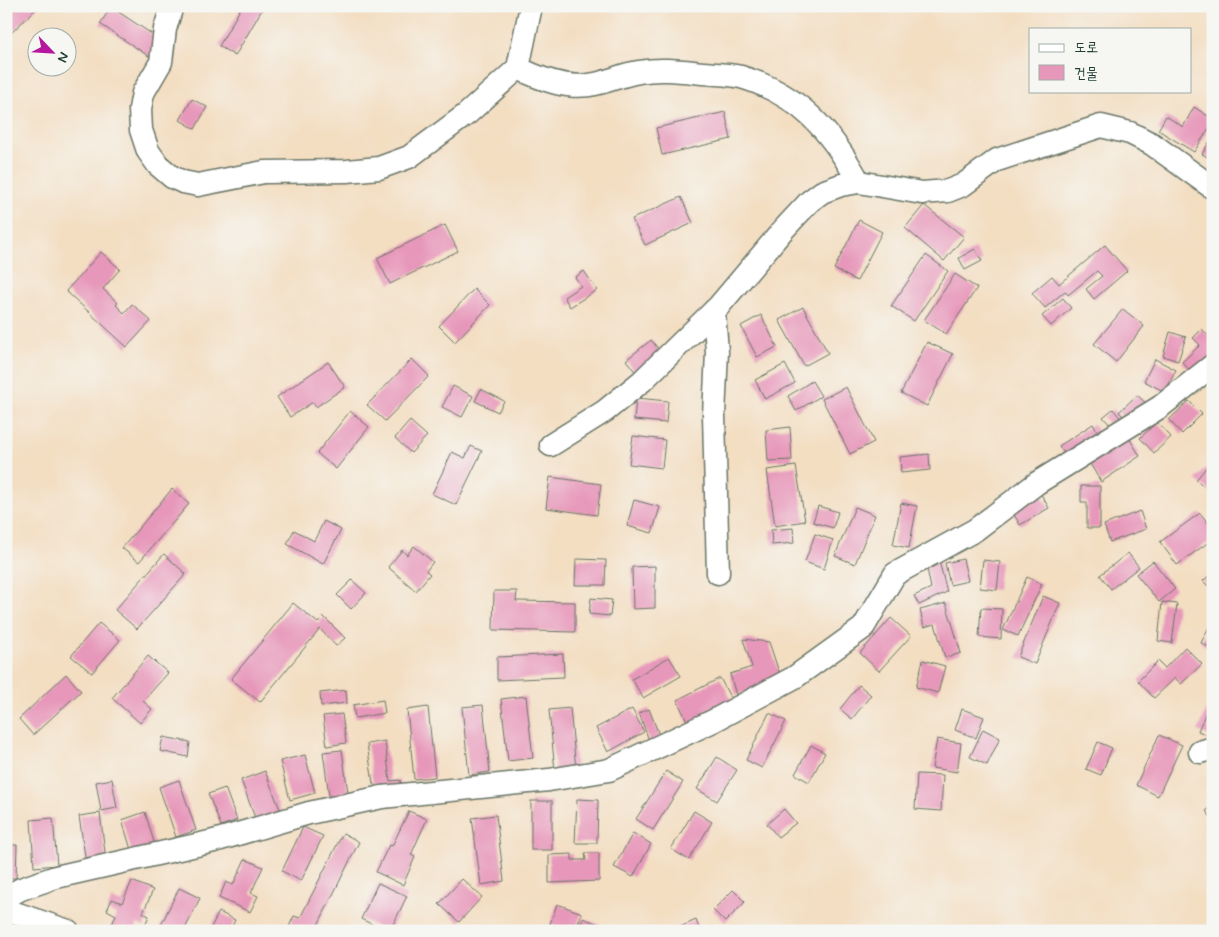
<svg xmlns="http://www.w3.org/2000/svg" width="1219" height="937" font-family="Mynerve,'Poor Story',sans-serif">
	<style>
		.building { fill: #e798ba }
		.lines { fill: none; stroke-linecap: round; stroke-linejoin: round }
		.street-casing { stroke: #697566; stroke-width: 25 }
		.street { stroke: #fff; stroke-width: 22 }
	</style>
	<rect width="100%" height="100%" fill="#f6f6f2"/>
	<filter id="ink" filterUnits="userSpaceOnUse"><feTurbulence type="fractalNoise" baseFrequency=".02" numOctaves="2"/><feDisplacementMap in="SourceGraphic" scale="10" xChannelSelector="R" yChannelSelector="G"/><feConvolveMatrix kernelMatrix="1 2 1 2 8 2 1 2 1" color-interpolation-filters="sRGB"/></filter>
	<filter id="wash" filterUnits="userSpaceOnUse"><feTurbulence type="fractalNoise" baseFrequency=".0096" numOctaves="4" result="noise"/><feDisplacementMap in="SourceGraphic" scale="20" xChannelSelector="R" yChannelSelector="G"/><feGaussianBlur stdDeviation="1.12" result="paint"/><feColorMatrix in="noise" values="0 0 0 0 0 0 0 0 0 0 0 0 0 0 0 0 0 1.4 0 .05"/><feComposite in="paint" operator="in"/></filter>
	<g filter="url(#wash)">
		<rect width="100%" height="100%" fill="#f3dec2"/>
		<g id="blocks">
			<g class="building">
				<polygon points="6,6 39,6 7,37"/>
				<polygon points="242,6 264,6 235,56 219,46"/>
				<polygon points="111,7 161,40 150,57 100,24"/>
				<polygon points="192,99 207,107 195,129 180,120"/>
				<polygon points="1194,107 1213,119 1213,122 1194,152 1158,130 1166,116 1183,127"/>
				<polygon points="725,112 731,139 662,155 656,128"/>
				<polygon points="1213,136 1213,160 1202,154"/>
				<polygon points="681,197 693,223 645,245 632,219"/>
				<polygon points="924,205 964,237 944,261 905,228"/>
				<polygon points="859,220 882,232 857,281 834,269"/>
				<polygon points="445,225 458,251 390,284 377,258"/>
				<polygon points="1105,245 1127,271 1094,299 1086,289 1102,276 1097,271 1068,295 1065,291 1045,308 1032,293 1052,276 1059,284"/>
				<polygon points="975,249 982,261 965,270 959,258"/>
				<polygon points="101,252 120,269 103,289 118,303 116,305 124,313 132,304 151,321 127,347 66,291"/>
				<polygon points="926,255 948,271 914,321 891,306"/>
				<polygon points="584,271 597,290 570,307 564,297 581,286 575,277"/>
				<polygon points="955,274 977,288 946,334 924,320"/>
				<polygon points="474,289 490,305 455,342 439,326"/>
				<polygon points="1063,298 1071,308 1051,326 1042,316"/>
				<polygon points="803,307 828,353 804,366 779,320"/>
				<polygon points="1123,309 1144,326 1116,362 1094,344"/>
				<polygon points="761,315 777,347 757,357 741,326"/>
				<polygon points="1202,329 1213,341 1213,359 1195,376 1182,362 1200,345 1193,338"/>
				<polygon points="1170,332 1186,337 1178,361 1163,356"/>
				<polygon points="651,340 665,357 640,378 626,360"/>
				<polygon points="927,342 953,354 927,406 901,393"/>
				<polygon points="412,359 429,376 385,421 367,405"/>
				<polygon points="1155,359 1176,370 1165,392 1144,381"/>
				<polygon points="328,362 345,387 316,407 313,402 290,417 277,397"/>
				<polygon points="785,364 795,383 765,399 755,380"/>
				<polygon points="812,381 821,396 796,411 788,396"/>
				<polygon points="453,386 473,396 462,417 442,407"/>
				<polygon points="846,387 874,442 850,454 822,399"/>
				<polygon points="481,389 504,401 498,412 475,401"/>
				<polygon points="1137,395 1148,405 1130,423 1119,412"/>
				<polygon points="636,398 668,401 666,423 634,420"/>
				<polygon points="1189,401 1202,414 1182,434 1169,420"/>
				<polygon points="1113,409 1126,425 1117,433 1103,417"/>
				<polygon points="350,411 369,427 336,469 317,453"/>
				<polygon points="410,421 427,436 411,453 395,438"/>
				<polygon points="1157,422 1171,437 1154,453 1140,438"/>
				<polygon points="1093,424 1102,439 1069,461 1059,446"/>
				<polygon points="790,427 792,460 768,461 766,430"/>
				<polygon points="633,436 665,440 662,468 629,464"/>
				<polygon points="1129,438 1140,456 1101,482 1089,462"/>
				<polygon points="471,446 482,451 456,505 432,494 452,452 465,458"/>
				<polygon points="929,454 930,470 901,473 900,457"/>
				<polygon points="1213,459 1213,493 1196,480"/>
				<polygon points="796,466 805,521 775,526 767,470"/>
				<polygon points="550,477 601,484 597,515 546,508"/>
				<polygon points="1081,486 1100,486 1100,528 1087,528 1087,502 1081,502"/>
				<polygon points="172,489 189,504 139,562 122,548"/>
				<polygon points="1038,489 1049,508 1020,525 1009,506"/>
				<polygon points="634,500 660,507 652,533 627,526"/>
				<polygon points="901,503 917,506 909,548 893,545"/>
				<polygon points="818,506 838,512 833,528 813,522"/>
				<polygon points="855,507 875,515 855,564 835,556"/>
				<polygon points="1140,511 1146,529 1110,542 1104,525"/>
				<polygon points="1200,513 1213,529 1213,539 1177,565 1160,542"/>
				<polygon points="324,521 341,530 323,564 287,544 294,530 314,541"/>
				<polygon points="793,528 794,543 772,545 771,530"/>
				<polygon points="815,534 833,540 824,569 805,562"/>
				<polygon points="414,546 433,562 426,571 430,574 416,591 388,567 402,550 407,555"/>
				<polygon points="1128,553 1139,567 1111,589 1100,575"/>
				<polygon points="164,554 186,574 137,629 115,610"/>
				<polygon points="576,559 606,560 605,585 575,585"/>
				<polygon points="963,559 968,581 950,585 945,563"/>
				<polygon points="983,560 1000,562 997,590 980,588"/>
				<polygon points="939,561 947,592 919,605 914,596 931,588 926,564"/>
				<polygon points="1153,561 1175,589 1159,602 1136,574"/>
				<polygon points="655,566 655,608 633,609 632,567"/>
				<polygon points="1213,572 1213,591 1203,581"/>
				<polygon points="1027,577 1042,584 1018,636 1003,630"/>
				<polygon points="352,580 366,593 351,609 337,595"/>
				<polygon points="494,591 517,591 516,601 575,602 575,632 493,630"/>
				<polygon points="1043,596 1060,603 1035,664 1018,657"/>
				<polygon points="591,598 612,600 610,616 589,614"/>
				<polygon points="1162,602 1177,604 1172,643 1158,641"/>
				<polygon points="293,603 318,623 324,617 345,638 336,646 320,629 260,702 231,679"/>
				<polygon points="946,603 961,653 945,658 935,624 924,627 920,610"/>
				<polygon points="981,608 1002,609 1001,639 979,637"/>
				<polygon points="891,618 911,636 879,671 860,653"/>
				<polygon points="99,623 120,640 92,673 71,656"/>
				<polygon points="1209,627 1213,629 1213,649 1201,643"/>
				<polygon points="743,639 769,642 782,681 736,695 730,674 752,667"/>
				<polygon points="1185,647 1202,664 1181,684 1175,678 1154,698 1138,681 1158,661 1165,668"/>
				<polygon points="563,654 564,677 497,680 497,657"/>
				<polygon points="148,656 168,673 143,701 152,709 140,723 112,698"/>
				<polygon points="669,657 681,676 643,698 632,679"/>
				<polygon points="923,660 945,666 938,693 916,687"/>
				<polygon points="66,674 81,691 33,735 19,719"/>
				<polygon points="720,678 733,703 689,725 677,700"/>
				<polygon points="859,685 871,695 852,719 840,709"/>
				<polygon points="346,690 347,703 321,706 320,693"/>
				<polygon points="1213,695 1213,735 1212,737 1198,731"/>
				<polygon points="526,696 533,758 508,761 501,699"/>
				<polygon points="383,700 385,713 355,718 353,705"/>
				<polygon points="483,705 490,772 469,775 462,707"/>
				<polygon points="428,707 435,777 414,779 407,710"/>
				<polygon points="570,708 576,769 555,771 549,710"/>
				<polygon points="632,709 644,732 608,752 596,728"/>
				<polygon points="649,709 661,740 650,743 639,713"/>
				<polygon points="962,709 984,717 976,738 955,730"/>
				<polygon points="769,713 786,721 762,768 746,760"/>
				<polygon points="342,714 346,743 327,746 323,716"/>
				<polygon points="983,729 1000,738 987,765 970,757"/>
				<polygon points="1159,735 1182,745 1158,796 1136,785"/>
				<polygon points="163,737 190,742 188,757 160,751"/>
				<polygon points="937,739 961,743 957,772 932,768"/>
				<polygon points="385,741 390,781 400,780 402,789 378,790 373,783 367,744"/>
				<polygon points="1098,742 1112,748 1101,775 1086,769"/>
				<polygon points="811,745 825,753 809,782 795,774"/>
				<polygon points="342,750 349,800 330,803 323,752"/>
				<polygon points="305,755 315,793 290,800 280,761"/>
				<polygon points="717,757 737,770 717,801 697,789"/>
				<polygon points="265,771 283,817 258,826 241,780"/>
				<polygon points="666,771 683,782 653,830 636,819"/>
				<polygon points="917,774 943,775 941,811 915,809"/>
				<polygon points="112,779 117,808 101,811 96,782"/>
				<polygon points="179,780 196,830 176,837 159,787"/>
				<polygon points="225,788 237,820 221,826 208,794"/>
				<polygon points="577,799 598,800 597,843 575,843"/>
				<rect x="531" y="801" width="21" height="49"/>
				<polygon points="1213,806 1213,820 1206,811"/>
				<polygon points="784,809 796,823 778,837 767,824"/>
				<polygon points="409,811 427,819 411,855 415,857 403,885 376,872 389,845 392,846"/>
				<polygon points="694,811 712,822 689,860 671,849"/>
				<polygon points="145,812 156,849 133,856 122,820"/>
				<polygon points="100,813 106,860 86,863 79,816"/>
				<polygon points="496,815 504,881 481,885 472,818"/>
				<polygon points="53,818 57,865 34,867 31,820"/>
				<polygon points="303,827 323,836 301,881 282,871"/>
				<polygon points="343,833 359,842 317,927 325,931 287,931 294,916 300,918"/>
				<polygon points="633,833 651,844 633,877 614,867"/>
				<polygon points="6,845 17,845 16,878 6,878"/>
				<polygon points="585,853 599,853 599,881 549,883 549,855 572,854 572,860 586,860"/>
				<polygon points="245,859 263,867 251,893 258,896 250,912 219,898 226,882 233,885"/>
				<polygon points="462,879 482,897 459,922 439,904"/>
				<polygon points="132,881 153,890 143,913 149,916 144,927 137,924 135,931 114,931 110,929 116,915 107,910 112,899 122,903"/>
				<polygon points="378,883 407,896 390,931 386,931 361,919"/>
				<polygon points="179,888 200,898 184,931 158,931"/>
				<polygon points="733,890 745,902 725,922 713,910"/>
				<polygon points="557,904 582,913 575,931 557,931 558,928 550,924"/>
				<polygon points="219,912 235,920 230,931 209,931"/>
				<polygon points="583,918 603,926 601,931 578,931"/>
				<polygon points="696,920 700,931 671,931"/>
			</g>
		</g>
	</g>
	<g filter="url(#ink)">
		<use href="#blocks" fill-opacity="0" stroke="#697566" stroke-width="1"/>
		<g class="lines">
			<defs>
				<g id="street">
					<polyline points="172,6 165,29 161,62 143,93 140,109 141,130 148,151 158,165 172,177 183,182 198,185 264,172 347,171 379,168 409,157 467,114 518,68 531,6"/>
					<path d="M 518,68 C 542,80 569,90 595,84 C 610,81 624,74 639,72 C 660,68 682,71 703,73 C 715,74 729,74 741,77 C 799,94 831,131 859,182"/>
					<polyline points="714,311 717,352 714,415 718,573"/>
					<polyline points="551,445 605,411 642,381 718,307 783,230 810,201 822,192 841,185 859,182 922,193 948,191 963,185 997,160 1101,126 1130,133 1152,144 1213,188"/>
					<polyline points="1200,752 1213,748"/>
					<polyline points="6,897 21,889 56,877 214,841 309,813 382,797 549,780 609,770 713,721 795,677 863,628 895,574 975,530 1037,483 1160,407 1213,365"/>
					<polyline points="6,910 68,931"/>
				</g>
			</defs>
			<use href="#street" class="street-casing"/>
			<use href="#street" class="street"/>
		</g>
	</g>
	<rect width="1219" height="937" fill="none" stroke="#f6f6f2" stroke-width="25"/>
	<rect x="1029" y="28" width="162" height="65" fill="#f6f6f2" stroke="#a0aca6"/>
	<rect x="1039" y="44" width="25" height="8" fill="#ffffff" stroke="#a0aca6"/>
	<text x="1074" y="52" font-size="15" fill="#1f3d34">도로</text>
	<rect x="1039" y="65" width="25" height="15" fill="#e798ba" stroke="#a0aca6"/>
	<text x="1074" y="78" font-size="15" fill="#1f3d34">건물</text>
	<g transform="translate(52 52) rotate(115)"><circle r="24" fill="#f6f6f2" stroke="#a0aca6"/>
	<path d="M0-4L9 19L0 12L-9 19Z" fill="#b5179e"/>
	<text y="-8" font-size="14" font-weight="bold" text-anchor="middle" fill="#1f3d34">N</text>
	</g>
</svg>
